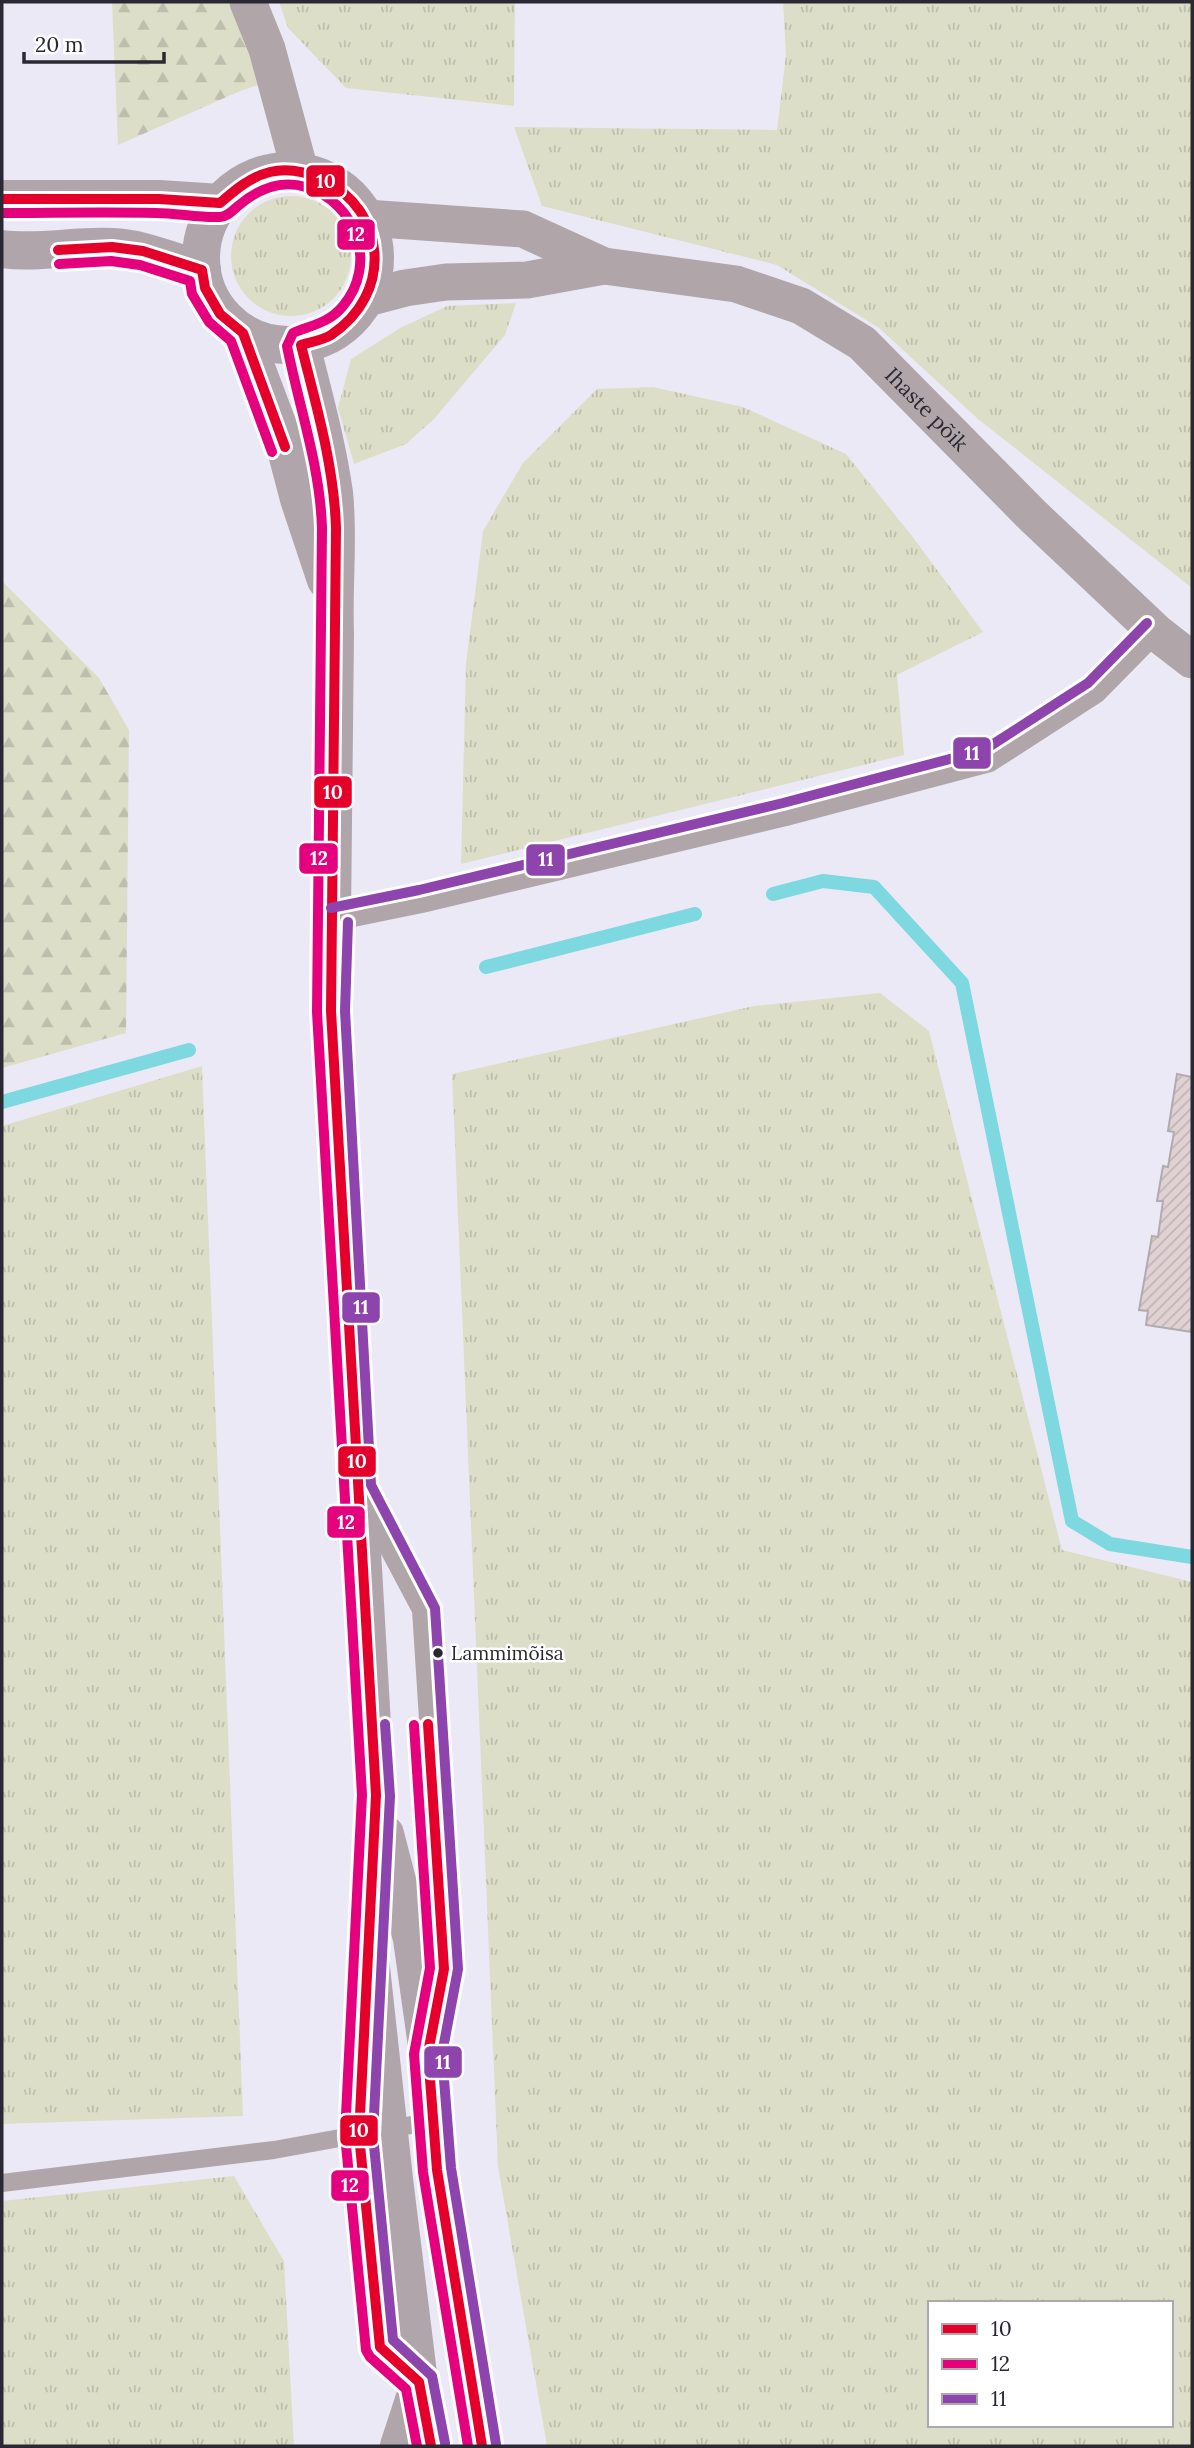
<svg xmlns="http://www.w3.org/2000/svg" width="1194" height="2448" font-family="Lora,serif">
	<style>
		.grass { fill: url(#grass-tufts); fill-rule: evenodd }
		.forest { fill: url(#forest-firs) }
		.lines { fill: none; stroke-linecap: round; stroke-linejoin: round }
		.stream { stroke: #7ed8e0; stroke-width: 14 }
		.building { fill: url(#building-hatch); stroke: #b1abb0; stroke-width: 2 }
		.lane { stroke: #b0a6a9; stroke-width: 18 }
		.street { stroke: #b0a6a9; stroke-width: 37 }
		.secondary { stroke: #b0a5aa; stroke-width: 38 }
		.bus-1-casing { stroke: #fff; stroke-width: 16 }
		.bus-2-casing { stroke: #fff; stroke-width: 16 }
		.bus-3-casing { stroke: #fff; stroke-width: 16 }
		.bus-1 { stroke: #e4002b; stroke-width: 10 }
		.bus-2 { stroke: #e5007d; stroke-width: 10 }
		.bus-3 { stroke: #8e44ad; stroke-width: 10 }
		.bus-dot { fill: #2a2832; stroke: #fff; stroke-width: 2.5 }
		.labels { text-anchor: middle; dominant-baseline: central; stroke-width: 5; stroke-linejoin: round; paint-order: stroke }
		.bus-label { font-size: 19px; fill: #2a2832; stroke: #fff; text-anchor: start }
		.street-label { font-size: 21px; fill: #2a2832; stroke: #fff }
		.line-badge { stroke: #fff; stroke-width: 2.5 }
		.badge-label { font-size: 19px; text-anchor: middle; font-weight: bold; fill: #fff }
	</style>
	<defs>
		<pattern id="grass-tufts" width="24" height="20" patternUnits="userSpaceOnUse" patternTransform="scale(1.75)"><rect width="24" height="20" fill="#dddec8"/><path d="M3 7l-1-3M5 7V3M7 7l1-3M15 17l-1-3M17 17v-4M19 17l1-3" fill="none" stroke="#bebeac"/></pattern>
		<pattern id="forest-firs" width="22" height="20" patternUnits="userSpaceOnUse" patternTransform="scale(1.75)"><rect width="22" height="20" fill="#dddec8"/><path d="M5 1l3.5 6h-7zM16 11l3.5 6h-7z" fill="#bebeac"/></pattern>
		<pattern id="building-hatch" width="6" height="6" patternUnits="userSpaceOnUse" patternTransform="scale(1.75)"><rect width="6" height="6" fill="#e0d2d2"/><path d="M-1 1l2-2M0 6l6-6M5 7l2-2" fill="none" stroke="#c0b4b5"/></pattern>
	</defs>
	<rect width="100%" height="100%" fill="#ece9f7"/>
	<g class="grass">
		<polygon points="279,2 515,2 514,106 346,88 288,28"/>
		<polygon points="783,2 1192,2 1192,588 978,419 879,328 777,265 542,206 514,127 777,130 786,55"/>
		<circle cx="291" cy="256" r="60"/>
		<polygon points="516,303 505,335 434,419 406,444 354,464 338,408 351,359 400,328 447,306"/>
		<polygon points="653,387 743,407 846,454 912,536 983,632 897,675 904,755 461,864 466,663 483,531 523,463 597,389"/>
		<path d="M 880,993 L 929,1031 L 1062,1550 L 1192,1582 L 1192,2446 L 547,2446 L 498,2167 L 452,1074 L 754,1006 ZM 930,2303 L 1171,2303 L 1171,2425 L 930,2425 Z"/>
		<polygon points="202,1066 243,2116 2,2124 2,1126"/>
		<polygon points="234,2176 284,2261 294,2446 2,2446 2,2201"/>
	</g>
	<g class="forest">
		<polygon points="112,2 248,2 274,79 238,92 118,145"/>
		<polygon points="2,581 99,678 129,730 126,1033 2,1068"/>
	</g>
	<g class="lines">
		<g class="stream">
			<polyline points="773,894 823,881 874,887 962,983 1072,1521 1110,1544 1192,1557"/>
			<polyline points="486,967 695,914"/>
			<polyline points="2,1102 189,1050"/>
		</g>
	</g>
	<polygon class="building" points="1177,1074 1192,1077 1192,1332 1146,1325 1148,1311 1139,1310 1152,1236 1158,1237 1163,1201 1157,1201 1163,1166 1168,1167 1174,1132 1168,1131"/>
	<g class="lines">
		<g class="lane">
			<polyline points="334,922 422,904 786,817 990,763 1097,694 1157,633"/>
			<polyline points="369,1512 421,1610 444,1969 435,2015"/>
			<polyline points="364,2047 359,2135 380,2347 413,2377"/>
			<polyline points="2,2183 274,2150 433,2121"/>
		</g>
		<g class="street">
			<polyline points="248,2 267,49 300,171"/>
			<path id="s1" d="M 366,218 L 523,229 L 604,266 L 736,284 L 801,306 L 862,343 L 1033,516 L 1157,633 L 1192,660"/>
			<polyline points="367,298 405,288 446,282 527,280 604,266"/>
		</g>
		<g class="secondary">
			<circle cx="288" cy="258" r="87"/>
			<polyline points="2,199 159,199 220,203"/>
			<path d="M 2,249 C 39,254 75,245 112,247 C 143,248 173,262 202,270"/>
			<polyline points="243,333 284,442 299,499 326,580"/>
			<path d="M 301,345 C 313,394 327,443 334,493 C 339,539 333,586 335,633 L 331,1011 L 376,1795 L 369,1949 L 394,2179 L 419,2382 L 431,2446"/>
			<polyline points="385,1834 412,1939 428,2053 437,2170 482,2446"/>
			<polyline points="399,2446 418,2388"/>
		</g>
		<defs>
			<g id="bus-1">
				<path d="M 2,199 L 159,199 L 220,203 C 235,190 250,177 270,172 C 287,168 306,172 322,179 C 388,211 393,294 331,335 C 323,340 311,342 301,345 C 316,405 334,465 336,528 L 331,1011 L 376,1795 L 359,2135 L 380,2347 L 419,2382 L 431,2446"/>
				<polyline points="58,250 112,247 143,251 202,270 205,288 220,314 243,333 285,447"/>
				<polyline points="428,1724 444,1969 428,2053 437,2170 482,2446"/>
			</g>
			<g id="bus-2">
				<path d="M 2,213 C 53,213 105,212 156,213 C 177,213 199,218 220,217 C 227,217 232,211 238,206 C 257,190 279,179 306,187 C 357,203 378,264 343,306 C 329,323 312,325 293,333 L 287,346 C 299,407 320,465 322,528 L 317,1012 L 362,1795 L 345,2135 L 366,2350 L 370,2357 L 406,2389 L 417,2446"/>
				<polyline points="59,264 111,261 140,265 190,281 192,294 209,322 231,341 272,452"/>
				<polyline points="414,1725 430,1968 414,2054 423,2172 468,2446"/>
			</g>
			<g id="bus-3">
				<polyline points="331,908 419,890 783,803 984,750 1088,683 1147,623"/>
				<polyline points="348,922 345,1011 371,1485 435,1608 458,1969 442,2054 451,2168 496,2444"/>
				<polyline points="385,1724 390,1796 373,2135 393,2340 432,2376 445,2443"/>
			</g>
		</defs>
		<use href="#bus-1" class="bus-1-casing"/>
		<use href="#bus-2" class="bus-2-casing"/>
		<use href="#bus-3" class="bus-3-casing"/>
		<use href="#bus-1" class="bus-1"/>
		<use href="#bus-2" class="bus-2"/>
		<use href="#bus-3" class="bus-3"/>
	</g>
	<circle class="bus-dot" cx="438" cy="1653" r="6"/>
	<g class="labels">
		<g class="bus-label">
			<text x="451" y="1653">Lammimõisa</text>
		</g>
		<g class="street-label">
			<text stroke="none"><textPath href="#s1" startOffset="612">Ihaste põik</textPath></text>
		</g>
	</g>
	<g class="line-badge">
		<rect x="305" y="164" width="41" height="34" rx="7" fill="#e4002b"/>
		<rect x="336" y="218" width="40" height="33" rx="7" fill="#e5007d"/>
		<rect x="952" y="736" width="40" height="34" rx="7" fill="#8e44ad"/>
		<rect x="313" y="775" width="40" height="34" rx="7" fill="#e4002b"/>
		<rect x="298" y="842" width="41" height="33" rx="7" fill="#e5007d"/>
		<rect x="525" y="843" width="41" height="34" rx="7" fill="#8e44ad"/>
		<rect x="341" y="1291" width="40" height="33" rx="7" fill="#8e44ad"/>
		<rect x="337" y="1445" width="40" height="33" rx="7" fill="#e4002b"/>
		<rect x="326" y="1505" width="40" height="34" rx="7" fill="#e5007d"/>
		<rect x="423" y="2045" width="40" height="34" rx="7" fill="#8e44ad"/>
		<rect x="339" y="2114" width="40" height="33" rx="7" fill="#e4002b"/>
		<rect x="330" y="2169" width="40" height="33" rx="7" fill="#e5007d"/>
	</g>
	<g class="badge-label">
		<text x="326" y="188">10</text>
		<text x="356" y="241">12</text>
		<text x="972" y="760">11</text>
		<text x="333" y="799">10</text>
		<text x="319" y="865">12</text>
		<text x="546" y="866">11</text>
		<text x="361" y="1314">11</text>
		<text x="357" y="1468">10</text>
		<text x="346" y="1529">12</text>
		<text x="443" y="2069">11</text>
		<text x="359" y="2137">10</text>
		<text x="350" y="2192">12</text>
	</g>
	<rect width="1194" height="2448" fill="none" stroke="#2a2832" stroke-width="7"/>
	<rect x="928" y="2301" width="245" height="126" fill="#ffffff" stroke="#aaa9ad" stroke-width="2"/>
	<rect x="942" y="2324" width="35" height="10" fill="#e4002b" stroke="#aaa9ad" stroke-width="2"/>
	<text x="991" y="2336" font-size="21" fill="#2a2832">10</text>
	<rect x="942" y="2359" width="35" height="10" fill="#e5007d" stroke="#aaa9ad" stroke-width="2"/>
	<text x="991" y="2371" font-size="21" fill="#2a2832">12</text>
	<rect x="942" y="2394" width="35" height="10" fill="#8e44ad" stroke="#aaa9ad" stroke-width="2"/>
	<text x="991" y="2406" font-size="21" fill="#2a2832">11</text>
	<path d="M24 52v10h140v-10" fill="none" stroke="#2a2832" stroke-width="3.5"/>
	<text x="35" y="52" font-size="21" fill="#2a2832" stroke="#ffffff" stroke-width="5" paint-order="stroke">20 m</text>
</svg>
